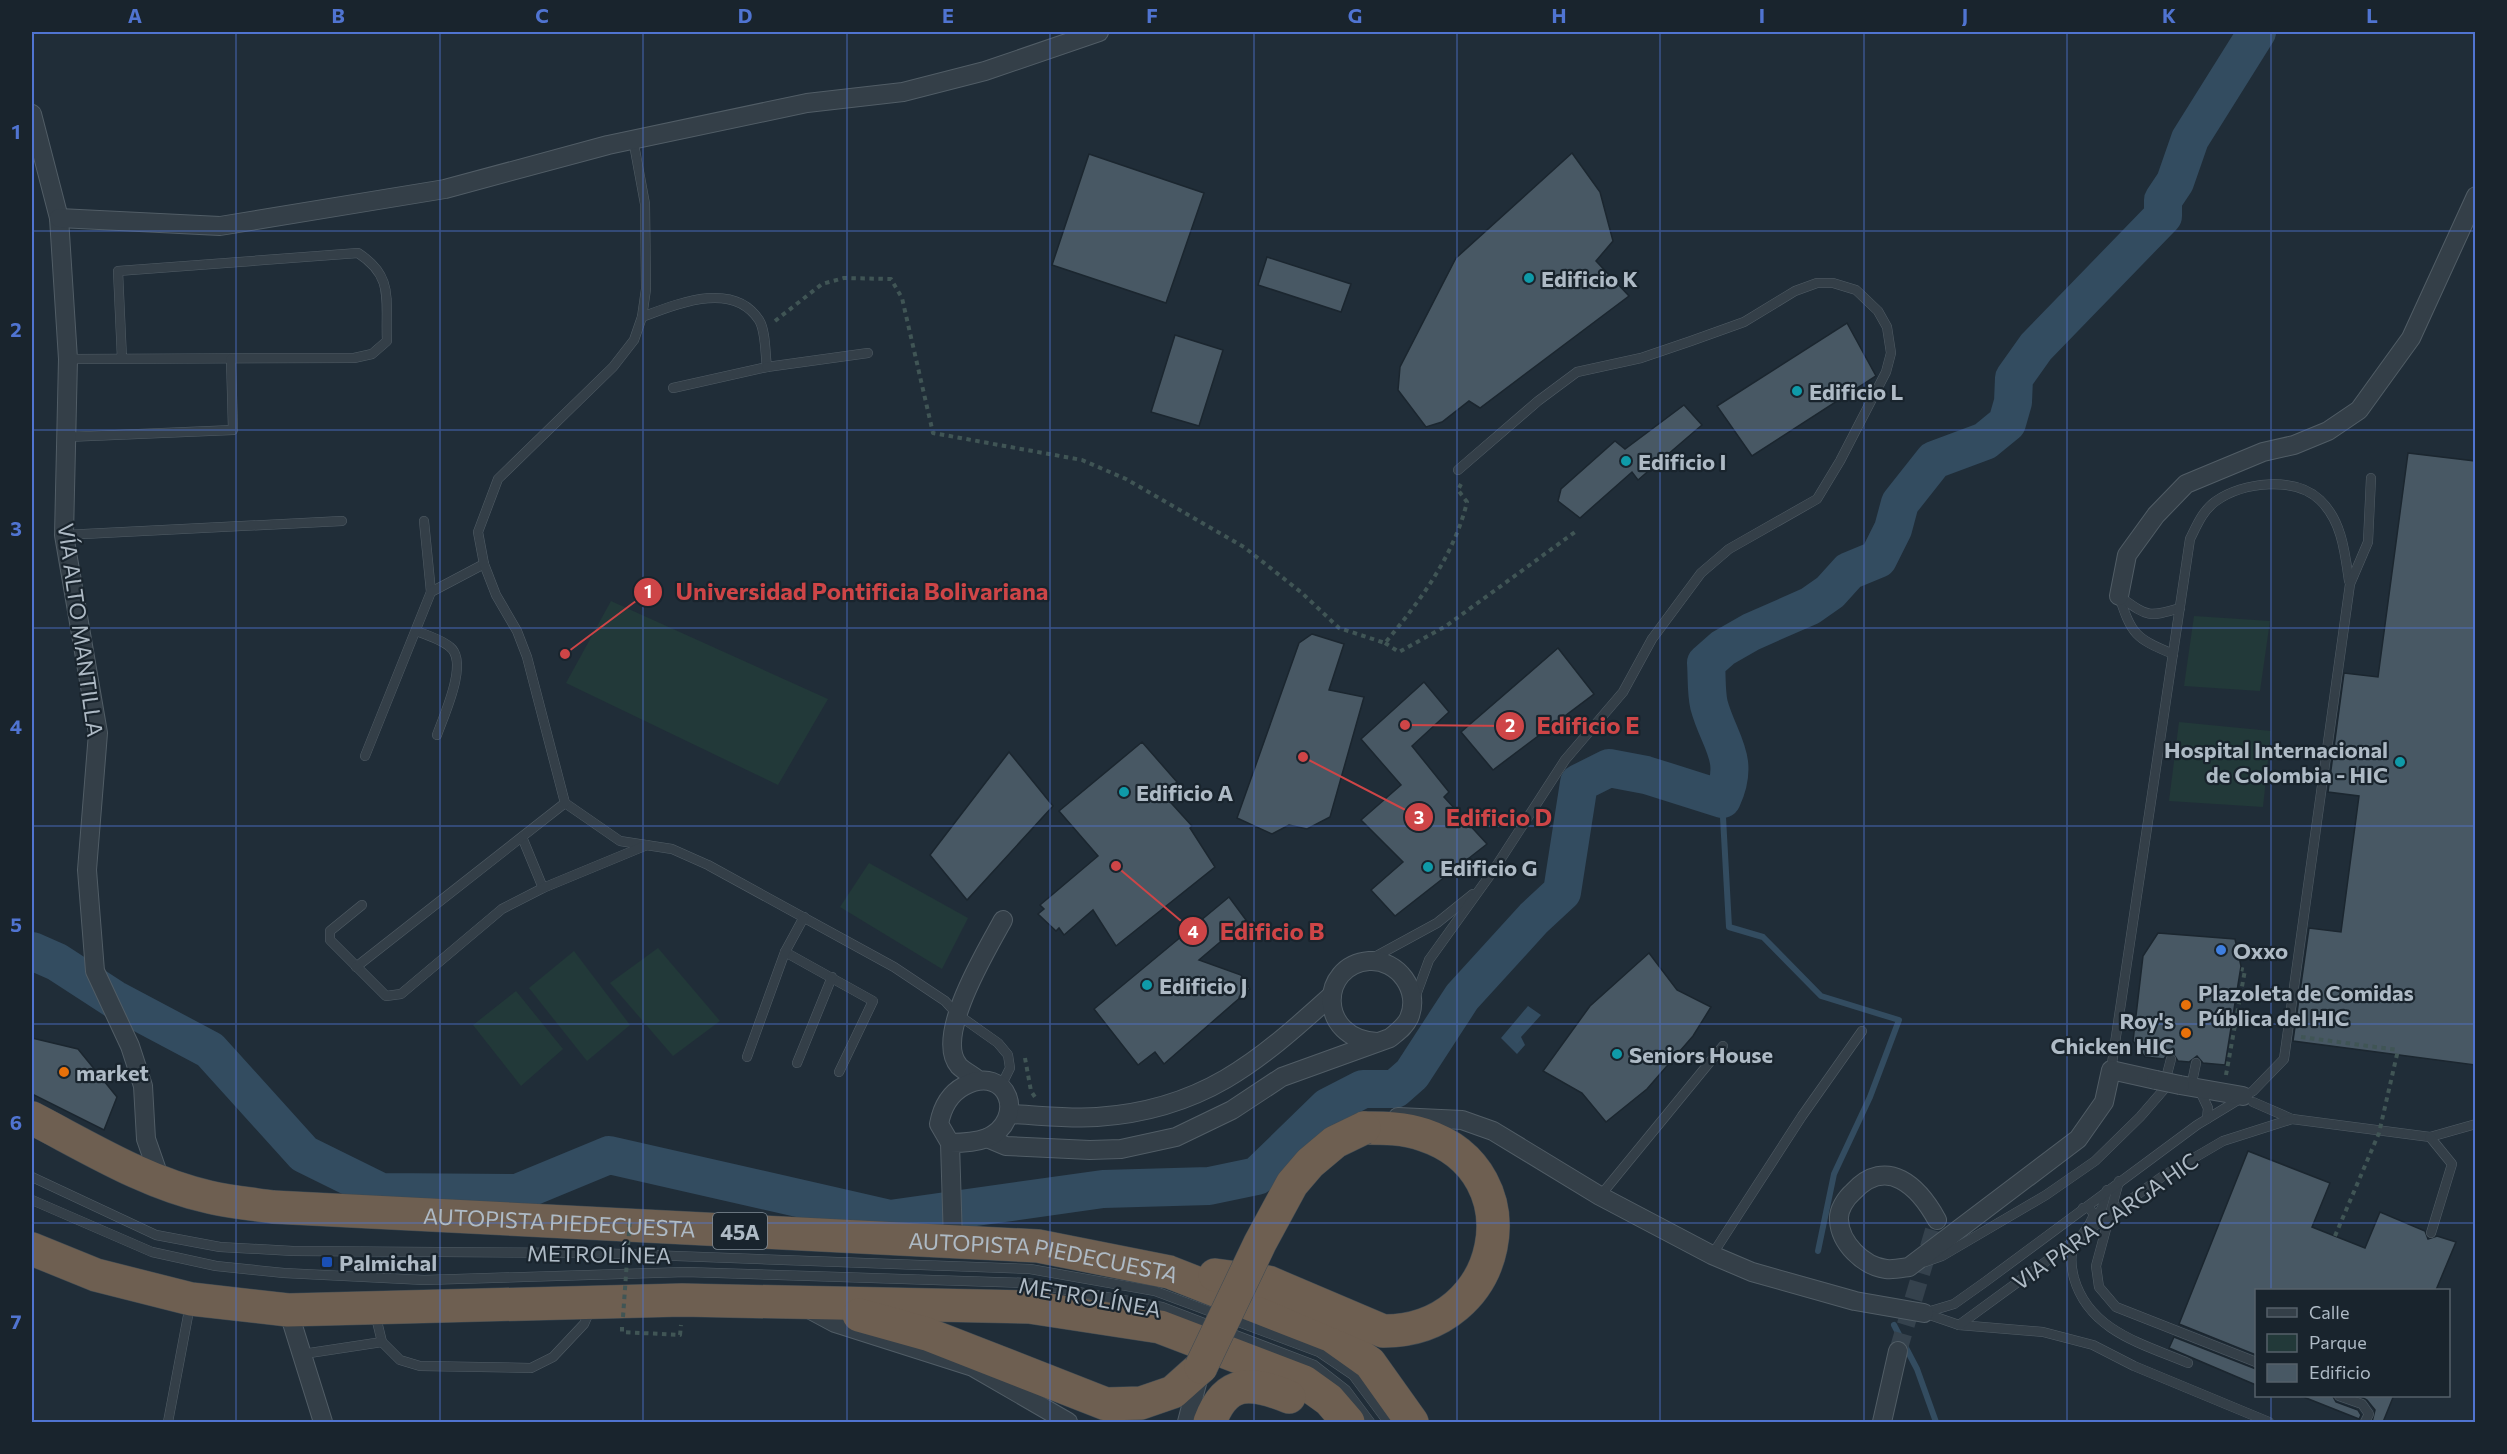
<svg xmlns="http://www.w3.org/2000/svg" width="2507" height="1454" font-family="Commissioner,sans-serif">
	<style>
		.green { fill: #223939 }
		.water { fill: #334c60 }
		.lines { fill: none; stroke-linecap: round; stroke-linejoin: round }
		.stream { stroke: #334c60; stroke-width: 6 }
		.river { stroke: #334c60; stroke-width: 38 }
		.building { fill: #485864; stroke: #1b262f; stroke-width: 1.5 }
		.street-tunnel { stroke: #35424d; stroke-width: 18; stroke-dasharray: 18 9; stroke-linecap: butt }
		.lane-casing { stroke: #515d66; stroke-width: 10 }
		.street-casing { stroke: #515d66; stroke-width: 20 }
		.highway-casing { stroke: #3e4a53; stroke-width: 34 }
		.path { stroke: #405555; stroke-width: 4; stroke-dasharray: 4.5 4.5; stroke-linecap: butt }
		.lane { stroke: #343f48; stroke-width: 9 }
		.street { stroke: #343f48; stroke-width: 18 }
		.highway { stroke: #6e5f51; stroke-width: 33 }
		.street-bridge-casing { stroke: #515d66; stroke-width: 20; stroke-linecap: butt }
		.highway-bridge-casing { stroke: #3e4a53; stroke-width: 34; stroke-linecap: butt }
		.path-bridge { stroke: #405555; stroke-width: 4; stroke-dasharray: 4.5 4.5; stroke-linecap: butt }
		.street-bridge { stroke: #343f48; stroke-width: 18 }
		.highway-bridge { stroke: #6e5f51; stroke-width: 33 }
		.grid { fill: none; stroke: #5074d1; stroke-width: 1.5; stroke-opacity: 0.55 }
		.culture-dot { fill: #0f9aa8; stroke: #19242d; stroke-width: 2 }
		.shop-dot { fill: #3f7fe0; stroke: #19242d; stroke-width: 2 }
		.food-dot { fill: #e8710a; stroke: #19242d; stroke-width: 2 }
		.transit-dot { fill: #1a4fb4; stroke: #19242d; stroke-width: 2 }
		.labels { text-anchor: middle; dominant-baseline: central; stroke-width: 4.5; stroke-linejoin: round; paint-order: stroke }
		.shield { fill: #19242d; stroke: #818d97; stroke-width: 1.5 }
		.shield-label { font-size: 21px; font-weight: bold; fill: #aebac5 }
		.poi-label { font-size: 22px; font-weight: bold; fill: #aebac5; stroke: #19242d; text-anchor: start }
		.street-label { font-size: 22px; fill: #aebac5; stroke: #19242d }
		.leader { fill: none; stroke: #ce4547; stroke-width: 2 }
		.callout-dot { fill: #ce4547; stroke: #19242d; stroke-width: 2 }
		.mark-label { font-size: 18px; text-anchor: middle; font-weight: bold; fill: #fff }
		.callout-label { font-size: 24px; text-anchor: middle; font-weight: bold; fill: #ce4547; stroke: #19242d; stroke-width: 4.5; stroke-linejoin: round; paint-order: stroke }
		.neatline { fill: none; stroke: #5074d1; stroke-width: 2 }
		.grid-label { font-size: 20px; text-anchor: middle; font-weight: bold; fill: #5074d1 }
	</style>
	<rect width="100%" height="100%" fill="#202d38"/>
	<g class="green">
		<polygon points="611,601 828,699 778,785 566,683"/>
		<polygon points="2194,616 2270,621 2260,691 2184,686"/>
		<polygon points="2179,722 2271,731 2263,807 2169,801"/>
		<polygon points="869,863 968,918 942,969 840,907"/>
		<polygon points="658,948 720,1021 673,1056 610,983"/>
		<polygon points="574,951 630,1025 587,1061 529,988"/>
		<polygon points="516,991 563,1049 521,1086 473,1025"/>
	</g>
	<polygon class="water" points="1528,1006 1541,1015 1521,1037 1525,1045 1517,1054 1501,1038"/>
	<g class="lines">
		<g class="stream">
			<polyline points="1722,799 1729,927 1763,937 1821,996 1899,1020 1870,1097 1834,1174 1818,1251"/>
			<polyline points="1894,1325 1917,1369 1936,1422"/>
		</g>
		<path class="river" d="M 32,951 L 57,962 L 114,999 L 210,1050 L 304,1154 L 381,1192 L 517,1193 L 609,1155 L 890,1219 L 1103,1189 L 1209,1186 L 1257,1176 L 1328,1107 L 1363,1089 L 1395,1089 L 1412,1074 L 1462,997 L 1534,918 L 1562,892 L 1579,783 L 1609,768 L 1646,775 L 1722,799 C 1741,759 1719,742 1709,705 C 1706,692 1707,676 1706,663 L 1723,648 L 1751,632 L 1810,606 L 1830,592 L 1849,571 L 1878,559 L 1893,529 L 1900,503 L 1934,460 L 1985,441 L 2007,423 L 2013,402 L 2014,378 L 2036,347 L 2163,216 L 2163,200 L 2175,182 L 2190,139 L 2257,32"/>
	</g>
	<g class="building">
		<polygon points="1572,153 1600,192 1613,241 1596,261 1629,296 1480,408 1469,401 1442,422 1426,427 1398,390 1400,367 1456,258"/>
		<polygon points="1089,154 1204,193 1166,303 1052,265"/>
		<polygon points="1267,257 1351,284 1341,312 1258,285"/>
		<polygon points="1847,323 1876,376 1752,456 1717,406"/>
		<polygon points="1175,335 1223,350 1199,426 1151,412"/>
		<polygon points="1684,405 1702,425 1638,480 1632,472 1580,518 1558,501 1561,489 1615,441 1625,449"/>
		<polygon points="2408,453 2475,461 2475,1065 2293,1041 2309,928 2341,932 2359,796 2328,792 2344,673 2378,677"/>
		<polygon points="1312,634 1344,644 1329,690 1364,697 1330,817 1307,829 1289,825 1272,834 1237,818 1299,643"/>
		<polygon points="1558,648 1594,694 1493,770 1461,732"/>
		<polygon points="1424,682 1449,712 1412,746 1449,792 1444,797 1487,844 1395,916 1371,890 1403,862 1361,820 1401,785 1361,739"/>
		<polygon points="1142,742 1177,782 1163,794 1192,826 1190,828 1215,867 1116,946 1093,910 1064,935 1059,928 1056,931 1038,914 1044,909 1040,905 1098,856 1059,811"/>
		<polygon points="1009,752 1053,806 967,900 930,855"/>
		<polygon points="1229,897 1246,920 1199,960 1241,975 1250,989 1164,1064 1155,1052 1138,1065 1094,1009"/>
		<polygon points="2158,933 2235,939 2241,966 2225,1065 2203,1063 2197,1056 2189,1062 2178,1061 2172,1052 2167,1054 2164,1059 2145,1057 2133,1041 2143,956"/>
		<polygon points="1649,953 1677,990 1711,1007 1693,1036 1647,1089 1606,1122 1582,1093 1543,1071 1590,1006"/>
		<polygon points="32,1038 78,1049 117,1097 104,1130 32,1094"/>
		<polygon points="2248,1151 2330,1183 2312,1227 2365,1248 2380,1212 2425,1231 2428,1239 2437,1236 2456,1242 2436,1290 2256,1290 2256,1355 2179,1324"/>
		<polygon points="2174,1337 2256,1369 2256,1385 2169,1348"/>
		<polygon points="2332,1395 2336,1402 2358,1410 2361,1415 2359,1419 2301,1396"/>
		<polygon points="2358,1395 2394,1395 2383,1422 2372,1422 2375,1410 2367,1400"/>
	</g>
	<g class="lines">
		<polyline class="street-tunnel" points="1898,1351 1937,1220"/>
		<defs>
			<g id="lane">
				<path d="M 642,317 C 677,304 733,280 759,320 C 766,331 765,354 767,367 L 673,388"/>
				<path d="M 68,359 C 164,358 259,358 354,358 L 372,354 L 387,341 C 385,300 395,277 358,253 L 118,271 L 122,359"/>
				<polyline points="767,367 868,353"/>
				<polyline points="67,437 233,430 231,359"/>
				<polyline points="424,521 431,592"/>
				<polyline points="64,535 342,521"/>
				<path d="M 2119,596 C 2132,635 2135,638 2173,654"/>
				<path d="M 2119,596 C 2147,616 2147,618 2180,608"/>
				<path d="M 416,631 C 427,635 442,640 450,647 C 469,662 444,715 437,735"/>
				<polyline points="365,756 431,592 484,564"/>
				<polyline points="565,803 620,841 672,849 708,865 894,967 945,1001 957,1014 998,1043 1008,1055 1010,1068 1001,1086"/>
				<polyline points="522,837 543,888"/>
				<polyline points="362,905 330,931 330,940 386,996 401,994 502,909 543,888 647,845"/>
				<polyline points="785,952 873,1001 839,1072"/>
				<polyline points="1371,959 1437,923 1473,894"/>
				<polyline points="356,967 565,803 527,657 517,631 496,595 484,564 478,532 498,479 613,367 634,340 642,317 646,289 645,204 633,139"/>
				<polyline points="1415,998 1429,960 1493,871 1565,760 1623,692 1652,639 1701,573 1729,549 1817,499 1840,461 1886,372 1891,353 1887,327 1878,311 1856,290 1833,283 1817,283 1795,291 1744,322 1691,341 1641,358 1577,372 1538,401 1458,470"/>
				<polyline points="747,1057 785,952 804,917"/>
				<polyline points="797,1063 832,977"/>
				<path d="M 2111,1070 L 2190,539 C 2197,525 2203,510 2216,501 C 2243,482 2295,476 2320,500 C 2342,521 2345,553 2349,581"/>
				<polyline points="2165,1082 2171,1059"/>
				<polyline points="2191,1087 2196,1063"/>
				<polyline points="2200,1091 2208,1108 2207,1119"/>
				<polyline points="2253,1102 2292,1119 2430,1137 2476,1124"/>
				<polyline points="2430,1137 2452,1164 2431,1233"/>
				<polyline points="32,1177 156,1235 220,1247 293,1251 595,1253 1030,1269 1155,1291 1319,1352 1353,1375 1388,1422"/>
				<polyline points="2119,1181 2096,1266 2099,1287 2116,1307 2256,1362"/>
				<polyline points="1600,1196 1723,1046"/>
				<polyline points="32,1200 152,1252 216,1266 284,1273 424,1280 686,1272 1028,1283 1162,1307 1314,1365 1346,1390 1370,1422"/>
				<path d="M 2083,1208 L 2089,1208 L 2094,1214 C 2090,1228 2078,1237 2073,1250 C 2070,1258 2072,1270 2074,1278 C 2089,1331 2143,1344 2188,1363"/>
				<polyline points="2093,1222 2102,1208 2107,1190"/>
				<polyline points="1712,1255 1802,1116 1862,1031"/>
				<polyline points="1925,1262 1942,1256 2046,1195 2095,1161 2140,1117 2166,1087"/>
				<polyline points="375,1313 382,1342 400,1360 420,1366 531,1368 553,1357 584,1324 591,1308"/>
				<polyline points="1924,1313 1954,1304 1985,1282 2197,1125 2253,1091 2284,1059 2350,584 2368,542 2371,478"/>
				<polyline points="1924,1313 1959,1325 2043,1332 2093,1345 2134,1366 2269,1422"/>
				<polyline points="1959,1325 2163,1176 2223,1141 2292,1119"/>
				<polyline points="303,1354 382,1342"/>
				<polyline points="2339,1396 2362,1404 2369,1414 2365,1422"/>
				<polyline points="168,1422 190,1305"/>
			</g>
			<g id="street">
				<polyline points="32,114 59,218 68,359 64,535 98,733 87,870 95,971 130,1046 143,1086 146,1139 161,1182"/>
				<polyline points="59,218 220,226 445,189 608,145 807,103 903,92 985,71 1099,32"/>
				<polyline points="2119,596 2127,555 2156,515 2186,484 2263,452 2294,445 2328,431 2359,410 2411,338 2476,196"/>
				<path d="M 978,1080 C 972,1075 964,1071 959,1066 C 933,1037 988,948 1003,920"/>
				<polyline points="2180,1085 2243,1096"/>
				<path d="M 1009,1114 C 1038,1115 1067,1119 1097,1117 C 1202,1110 1257,1063 1332,995"/>
				<polyline points="1398,1117 1462,1120 1493,1131 1600,1196 1712,1255 1752,1272 1855,1301 1924,1313"/>
				<path d="M 987,1138 L 1006,1146 L 1090,1150 L 1121,1149 L 1176,1137 L 1232,1110 L 1282,1077 L 1390,1038 C 1397,1032 1405,1027 1409,1018 C 1421,991 1398,959 1369,961 C 1319,965 1317,1039 1377,1042"/>
				<path d="M 950,1143 C 961,1143 976,1142 987,1138 C 1027,1120 1009,1063 964,1086 C 949,1094 942,1108 939,1124 L 950,1143 L 953,1242"/>
				<path d="M 1937,1220 C 1919,1187 1887,1155 1853,1192 C 1846,1198 1838,1210 1839,1220 C 1840,1243 1863,1266 1886,1269 C 1893,1270 1902,1268 1909,1267 L 2078,1139 L 2104,1102 L 2111,1070 L 2156,1080"/>
				<polyline points="807,1308 835,1323 973,1367 1068,1422"/>
				<polyline points="288,1310 323,1422"/>
				<polyline points="1187,1422 1200,1372"/>
				<polyline points="1882,1422 1898,1351"/>
			</g>
			<g id="highway">
				<path id="s1" d="M 32,1118 C 88,1147 146,1183 209,1197 C 230,1202 252,1204 273,1207 L 1038,1246 L 1169,1272 L 1332,1336 L 1370,1363 L 1412,1422"/>
				<polyline points="32,1249 96,1275 191,1299 288,1310 682,1300 1029,1307 1160,1327 1304,1382 1329,1400 1348,1422"/>
				<path d="M 1215,1275 L 1268,1282 L 1383,1331 C 1504,1332 1536,1172 1424,1135 C 1404,1128 1384,1128 1364,1128"/>
				<polyline points="859,1315 927,1334 1106,1404 1141,1403 1173,1392 1201,1367"/>
				<path d="M 1210,1422 C 1226,1378 1252,1382 1289,1397"/>
			</g>
		</defs>
		<use href="#lane" class="lane-casing"/>
		<use href="#street" class="street-casing"/>
		<use href="#highway" class="highway-casing"/>
		<g class="path">
			<path d="M 775,321 L 822,284 L 844,278 L 891,279 L 902,298 L 933,433 L 1082,460 L 1126,479 L 1244,547 L 1302,593 L 1339,628 L 1385,643 C 1420,601 1454,556 1467,502 L 1458,490 L 1461,484"/>
			<polyline points="1385,643 1399,652 1446,626 1575,532"/>
			<polyline points="2301,1037 2398,1050"/>
			<polyline points="1025,1058 1031,1091 1035,1097"/>
			<polyline points="2226,1075 2245,970 2241,969"/>
			<polyline points="622,1327 622,1332 680,1335 681,1325"/>
		</g>
		<use href="#lane" class="lane"/>
		<use href="#street" class="street"/>
		<use href="#highway" class="highway"/>
		<defs>
			<polyline id="street-bridge" points="2156,1080 2180,1085"/>
			<polyline id="highway-bridge" points="1201,1367 1260,1243 1292,1184 1310,1163 1335,1142 1364,1128"/>
		</defs>
		<use href="#street-bridge" class="street-bridge-casing"/>
		<use href="#highway-bridge" class="highway-bridge-casing"/>
		<g class="path-bridge">
			<polyline points="2335,1236 2379,1133 2398,1050"/>
			<polyline points="623,1317 630,1218"/>
		</g>
		<use href="#street-bridge" class="street-bridge"/>
		<use href="#highway-bridge" class="highway-bridge"/>
	</g>
	<path class="grid" d="M 236,32 L 236,1422M 440,32 L 440,1422M 643,32 L 643,1422M 847,32 L 847,1422M 1050,32 L 1050,1422M 1254,32 L 1254,1422M 1457,32 L 1457,1422M 1660,32 L 1660,1422M 1864,32 L 1864,1422M 2067,32 L 2067,1422M 2271,32 L 2271,1290M 32,231 L 2476,231M 32,430 L 2476,430M 32,628 L 2476,628M 32,826 L 2476,826M 32,1024 L 2476,1024M 32,1223 L 2476,1223M 2271,1396 L 2271,1422"/>
	<g class="culture-dot">
		<circle cx="1529" cy="278" r="6"/>
		<circle cx="1797" cy="391" r="6"/>
		<circle cx="1626" cy="461" r="6"/>
		<circle cx="2400" cy="762" r="6"/>
		<circle cx="1124" cy="792" r="6"/>
		<circle cx="1428" cy="867" r="6"/>
		<circle cx="1147" cy="985" r="6"/>
		<circle cx="1617" cy="1054" r="6"/>
	</g>
	<circle class="shop-dot" cx="2221" cy="950" r="6"/>
	<g class="food-dot">
		<circle cx="2186" cy="1005" r="6"/>
		<circle cx="2186" cy="1033" r="6"/>
		<circle cx="64" cy="1072" r="6"/>
	</g>
	<rect class="transit-dot" x="321" y="1256" width="12" height="12" rx="3"/>
	<g class="labels">
		<rect class="shield" x="713" y="1213" width="54" height="36" rx="4.5"/>
		<g class="shield-label">
			<text x="740" y="1231">45A</text>
		</g>
		<g class="poi-label">
			<text x="1541" y="278">Edificio K</text>
			<text x="1809" y="391">Edificio L</text>
			<text x="1638" y="461">Edificio I</text>
			<text x="2388" y="749" text-anchor="end">Hospital Internacional<tspan x="2388" dy="25">de Colombia - HIC</tspan></text>
			<text x="1136" y="792">Edificio A</text>
			<text x="1440" y="867">Edificio G</text>
			<text x="2233" y="950">Oxxo</text>
			<text x="1159" y="985">Edificio J</text>
			<text x="2198" y="992">Plazoleta de Comidas<tspan x="2198" dy="25">Pública del HIC</tspan></text>
			<text x="2174" y="1020" text-anchor="end">Roy's<tspan x="2174" dy="25">Chicken HIC</tspan></text>
			<text x="1629" y="1054">Seniors House</text>
			<text x="76" y="1072">market</text>
			<text x="339" y="1262">Palmichal</text>
		</g>
		<g class="street-label">
			<text transform="translate(81 630) rotate(82)">VÍA ALTO MANTILLA</text>
			<text transform="translate(2105 1221) rotate(-35)">VIA PARA CARGA HIC</text>
			<text stroke="none"><textPath href="#s1" startOffset="546">AUTOPISTA PIEDECUESTA</textPath></text>
			<text transform="translate(599 1254) rotate(1)">METROLÍNEA</text>
			<text stroke="none"><textPath href="#s1" startOffset="1032">AUTOPISTA PIEDECUESTA</textPath></text>
			<text transform="translate(1090 1297) rotate(10)">METROLÍNEA</text>
		</g>
	</g>
	<path class="leader" d="M565 654L648 592M1405 725L1510 726M1303 757L1419 817M1116 866L1193 931"/>
	<g class="callout-dot">
		<circle cx="565" cy="654" r="6"/>
		<circle cx="1405" cy="725" r="6"/>
		<circle cx="1303" cy="757" r="6"/>
		<circle cx="1116" cy="866" r="6"/>
		<circle cx="648" cy="592" r="15"/>
		<circle cx="1510" cy="726" r="15"/>
		<circle cx="1419" cy="817" r="15"/>
		<circle cx="1193" cy="931" r="15"/>
	</g>
	<g class="mark-label">
		<text x="648" y="598">1</text>
		<text x="1510" y="732">2</text>
		<text x="1419" y="824">3</text>
		<text x="1193" y="938">4</text>
	</g>
	<g class="callout-label">
		<text x="862" y="600">Universidad Pontificia Bolivariana</text>
		<text x="1588" y="734">Edificio E</text>
		<text x="1499" y="826">Edificio D</text>
		<text x="1272" y="940">Edificio B</text>
	</g>
	<rect width="2507" height="1454" fill="none" stroke="#19242d" stroke-width="66"/>
	<rect x="2255" y="1289" width="195" height="108" fill="#19242d" stroke="#55606a" stroke-width="1.5"/>
	<rect x="2267" y="1308" width="30" height="9" fill="#343f48" stroke="#55606a" stroke-width="1.5"/>
	<text x="2309" y="1319" font-size="18" fill="#aebac5">Calle</text>
	<rect x="2267" y="1334" width="30" height="18" fill="#223939" stroke="#55606a" stroke-width="1.5"/>
	<text x="2309" y="1349" font-size="18" fill="#aebac5">Parque</text>
	<rect x="2267" y="1364" width="30" height="18" fill="#485864" stroke="#55606a" stroke-width="1.5"/>
	<text x="2309" y="1379" font-size="18" fill="#aebac5">Edificio</text>
	<rect x="33" y="33" width="2441" height="1388" class="neatline"/>
	<g class="grid-label">
		<text x="135" y="23">A</text>
		<text x="338" y="23">B</text>
		<text x="542" y="23">C</text>
		<text x="745" y="23">D</text>
		<text x="948" y="23">E</text>
		<text x="1152" y="23">F</text>
		<text x="1355" y="23">G</text>
		<text x="1559" y="23">H</text>
		<text x="1762" y="23">I</text>
		<text x="1965" y="23">J</text>
		<text x="2169" y="23">K</text>
		<text x="2372" y="23">L</text>
		<text x="16" y="139">1</text>
		<text x="16" y="337">2</text>
		<text x="16" y="536">3</text>
		<text x="16" y="734">4</text>
		<text x="16" y="932">5</text>
		<text x="16" y="1130">6</text>
		<text x="16" y="1329">7</text>
	</g>
</svg>
